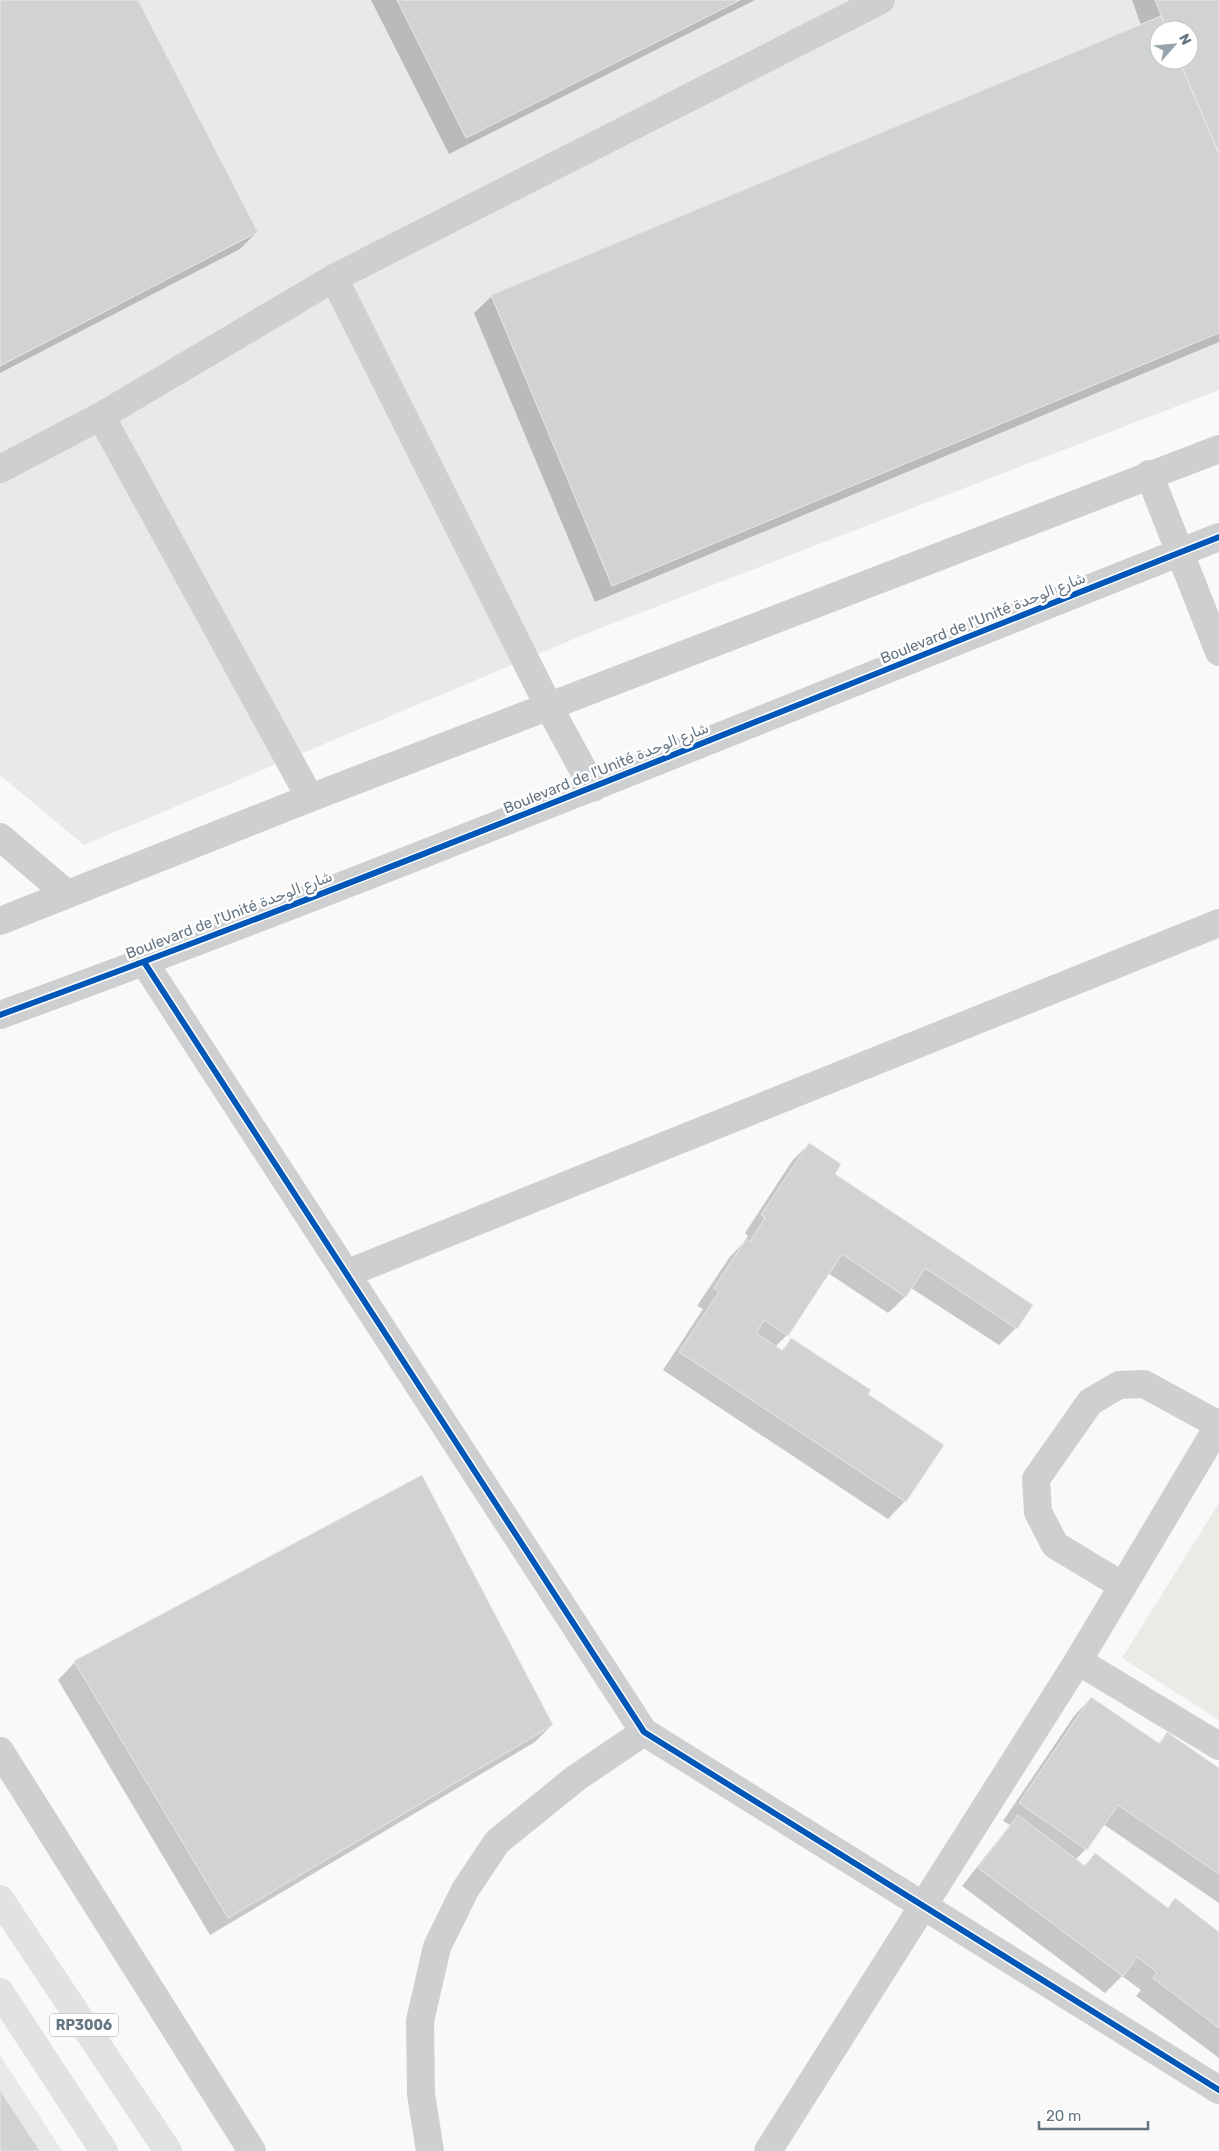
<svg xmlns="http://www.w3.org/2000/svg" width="1219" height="2151" font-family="Rubik,'Noto Sans Arabic',sans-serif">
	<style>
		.built { fill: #e8e9e9; fill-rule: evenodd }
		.green { fill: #e8ebe6 }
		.shadow { fill: #0003; fill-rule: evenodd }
		.building { fill: #d0d2d3; stroke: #e8e8e8 }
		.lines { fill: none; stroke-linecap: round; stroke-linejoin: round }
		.minor { stroke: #cecfd0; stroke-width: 28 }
		.major { stroke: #e1e2e2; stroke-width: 28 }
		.cycleway-casing { stroke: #fff; stroke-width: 9 }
		.cycleway { stroke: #0057b8; stroke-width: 6 }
		.labels { text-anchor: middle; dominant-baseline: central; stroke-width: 5; stroke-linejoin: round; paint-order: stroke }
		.shield { fill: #fff; stroke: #939fa8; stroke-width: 1 }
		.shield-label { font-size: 14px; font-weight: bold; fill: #657683 }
		.street-label { font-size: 15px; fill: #657683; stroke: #fff }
	</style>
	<rect width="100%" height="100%" fill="#f9f9f9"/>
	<g class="built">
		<path d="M 0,0 L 1219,0 L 1219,390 L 588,633 L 84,845 L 0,775 ZM 1159,30 L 1189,30 L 1189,60 L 1159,60 Z"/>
		<polygon points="0,2055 62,2151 0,2151"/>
	</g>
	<polygon class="green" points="1219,1503 1219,1720 1122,1658"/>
	<g class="shadow">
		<polygon points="0,0 137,0 257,232 240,249 0,373"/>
		<polygon points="371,0 755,0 449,154"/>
		<path d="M 1132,0 L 1219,0 L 1219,342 L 595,602 L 474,313 L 492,296 L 1141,25 ZM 1159,30 L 1189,30 L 1189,60 L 1159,60 Z"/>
		<polygon points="809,1144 833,1174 1016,1328 999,1345 911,1288 906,1296 888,1313 828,1273 787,1335 775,1347 781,1351 792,1340 866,1395 905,1501 888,1519 663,1370 703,1309 697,1306 729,1258 744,1242 748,1236 745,1233 792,1161"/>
		<polygon points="422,1477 552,1725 535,1742 210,1935 58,1680 75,1662"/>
		<polygon points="1091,1698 1158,1744 1167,1734 1219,1769 1219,1903 1103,1824 1086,1849 1075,1860 1084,1866 1096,1854 1167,1909 1175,1900 1219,1933 1219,2058 1136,1996 1141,1990 1122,1976 1105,1993 962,1886 1010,1825 1003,1821 1074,1716"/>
	</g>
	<g class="building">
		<polygon points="0,0 138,0 258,232 0,366"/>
		<polygon points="397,0 740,0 466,138"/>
		<polygon points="1155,0 1219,0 1219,154 1179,60 1189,60 1189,30 1167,30"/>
		<polygon points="1161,16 1167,30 1159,30 1159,60 1179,60 1219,154 1219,333 612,586 491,295"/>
		<polygon points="809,1143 841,1164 835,1174 1033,1305 1017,1329 925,1268 906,1297 842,1254 788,1336 764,1320 756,1333 783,1351 791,1338 871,1390 868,1394 944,1445 906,1502 679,1352 719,1292 714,1288 746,1239 750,1242 765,1218 761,1215"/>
		<polygon points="422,1475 553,1725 228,1918 74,1661"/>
		<polygon points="1091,1697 1160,1744 1167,1732 1219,1768 1219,1874 1118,1805 1087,1850 1019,1803"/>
		<polygon points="1018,1815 1085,1866 1095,1853 1168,1908 1175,1898 1219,1932 1219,2028 1153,1978 1157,1972 1137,1957 1123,1976 978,1868"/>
		<polygon points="0,2090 40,2151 0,2151"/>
	</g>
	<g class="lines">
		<g class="minor">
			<polyline points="334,278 549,707 593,788"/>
			<polyline points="101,416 310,798"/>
			<polyline points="0,469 101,416 334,278 881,0"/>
			<polyline points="1149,474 1219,652"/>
			<polyline points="0,837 67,894"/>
			<polyline points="0,921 310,798 1219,449"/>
			<polyline points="144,962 644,1732 1219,2090"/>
			<path d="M 0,1015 C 410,865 813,697 1219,537"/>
			<polyline points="348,1273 1219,923"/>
			<polyline points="1123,1586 1055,1545 1038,1512 1036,1479 1090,1402 1119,1385 1144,1384 1219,1425"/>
			<polyline points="1078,1661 1219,1746"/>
			<polyline points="0,1751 252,2151"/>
			<polyline points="430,2151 421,2094 420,2021 437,1947 465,1890 497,1842 576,1778 644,1732"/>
			<polyline points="768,2151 1078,1661 1219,1425"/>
		</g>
		<g class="major">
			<polyline points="0,1899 168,2151"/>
			<polyline points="0,1992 104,2151"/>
		</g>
		<defs>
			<g id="cycleway">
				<polyline points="144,962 644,1732 1219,2090"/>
				<path d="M 0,1015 C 410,865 813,697 1219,537"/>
			</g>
		</defs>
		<use href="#cycleway" class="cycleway-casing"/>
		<use href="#cycleway" class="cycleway"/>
	</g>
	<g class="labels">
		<rect class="shield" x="50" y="2013.5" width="68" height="23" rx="4"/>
		<g class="shield-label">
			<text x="84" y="2025">RP3006</text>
		</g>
		<g class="street-label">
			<text transform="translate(983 618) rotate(-22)">Boulevard de l'Unité شارع الوحدة</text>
			<text transform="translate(606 768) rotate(-22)">Boulevard de l'Unité شارع الوحدة</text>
			<text transform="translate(229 915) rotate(-21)">Boulevard de l'Unité شارع الوحدة</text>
		</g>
	</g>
	<g transform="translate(1174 45) rotate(63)"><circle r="24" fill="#ffffff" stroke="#c1c8cd"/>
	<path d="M0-4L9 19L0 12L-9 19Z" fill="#99a4ac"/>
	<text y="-8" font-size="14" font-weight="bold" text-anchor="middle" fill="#657683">N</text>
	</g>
	<path d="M1039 2121v8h109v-8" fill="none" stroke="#657683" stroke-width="2.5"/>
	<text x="1046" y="2121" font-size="15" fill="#657683" stroke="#ffffff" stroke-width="4" paint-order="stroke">20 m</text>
</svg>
